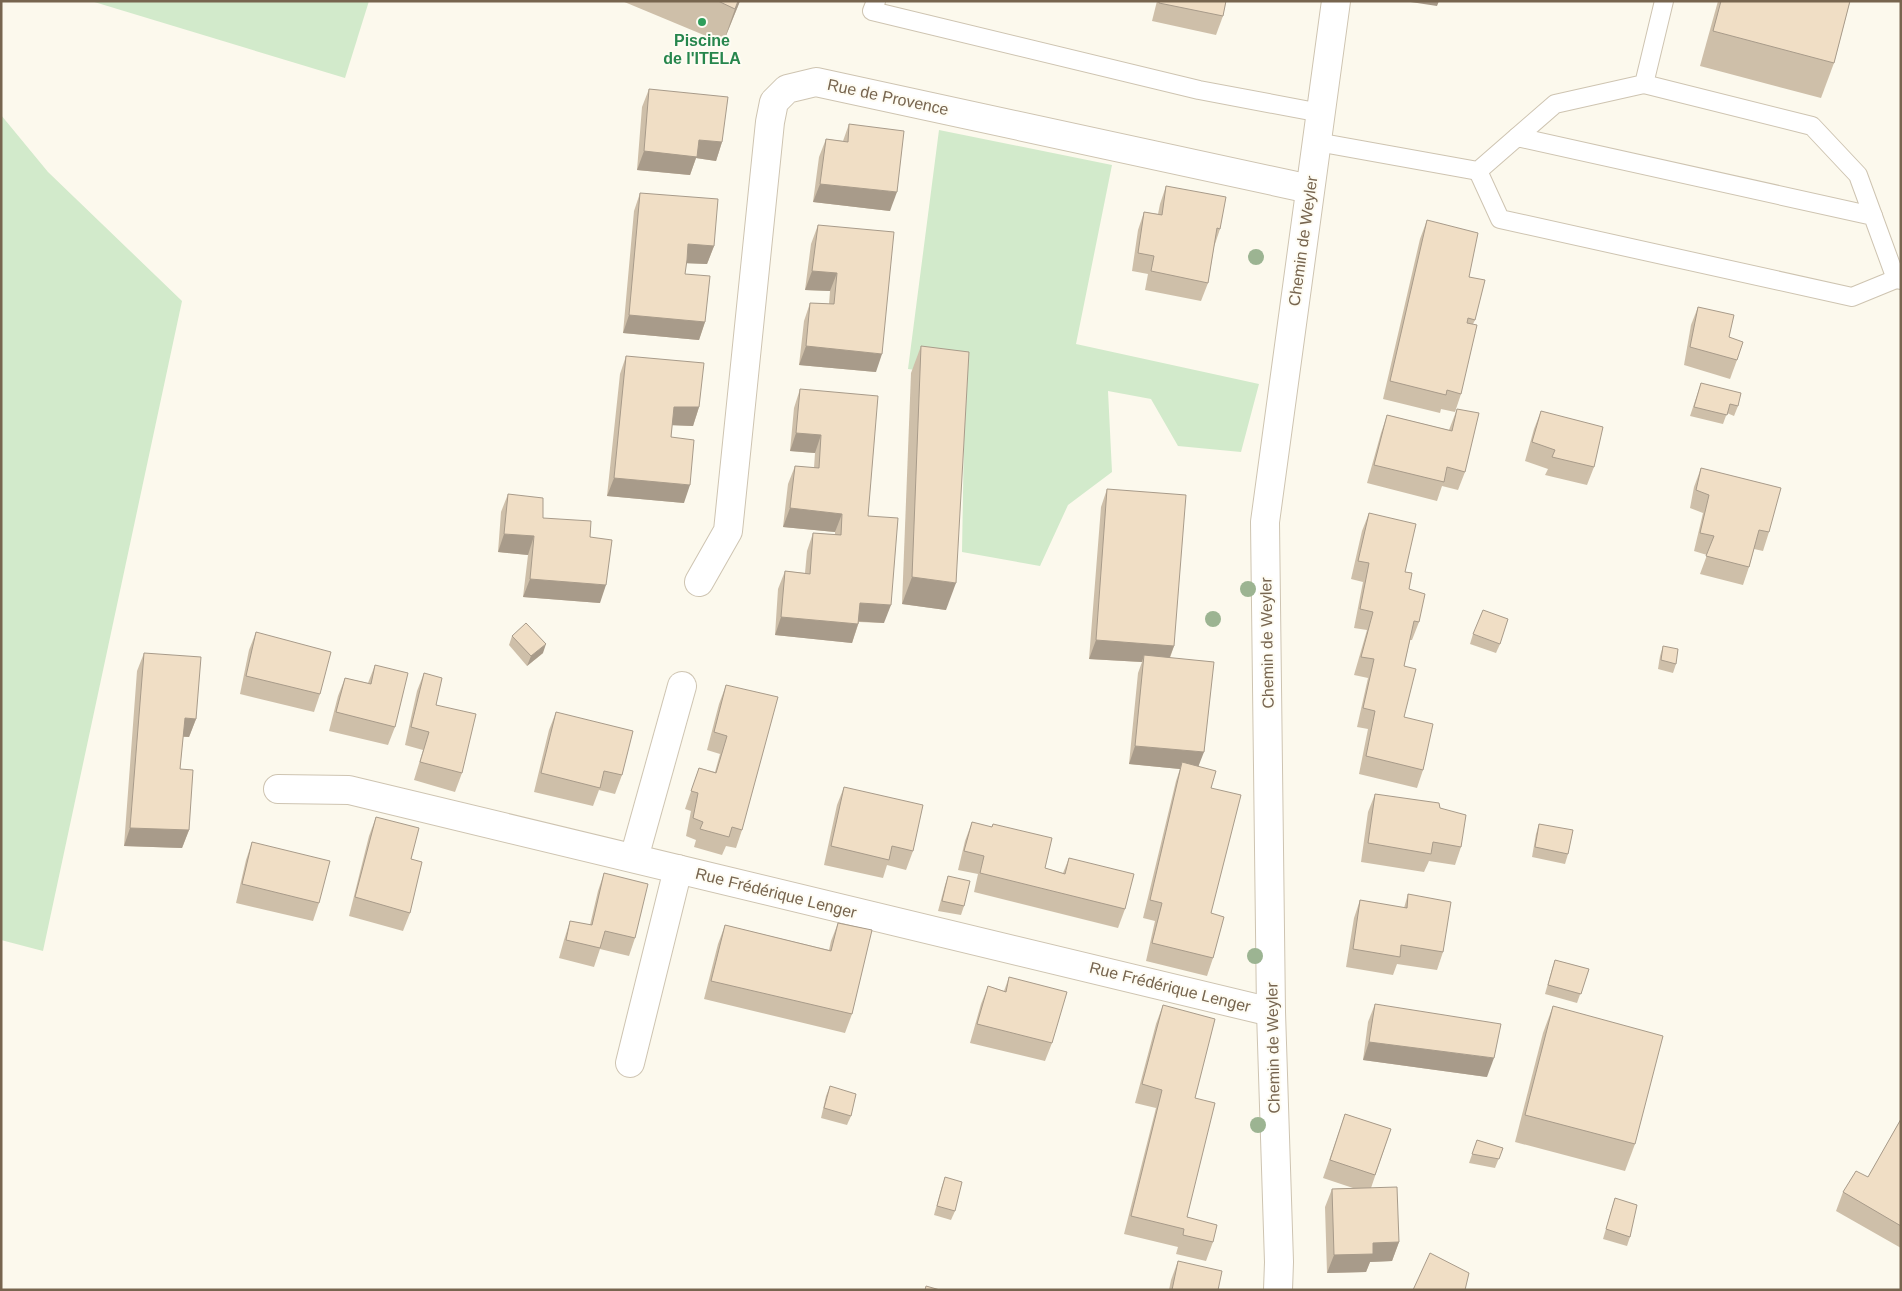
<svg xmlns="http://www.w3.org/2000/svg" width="1902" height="1291" font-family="Arial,sans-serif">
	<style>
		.green { fill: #d2eacb }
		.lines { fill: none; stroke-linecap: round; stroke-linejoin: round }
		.service-casing { stroke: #cec4b1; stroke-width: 20 }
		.minor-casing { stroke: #cec4b1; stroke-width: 30 }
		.service { stroke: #fff; stroke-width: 18 }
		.minor { stroke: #fff; stroke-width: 28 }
		.tree { fill: #9cb492 }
		.wall { fill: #cebfa9 }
		.shaded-wall { fill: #a89b8a }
		.building { fill: #f0dec5; stroke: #a89b8a }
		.leisure-dot { fill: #2e9e5b; stroke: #fefcf3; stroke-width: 2 }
		.labels { text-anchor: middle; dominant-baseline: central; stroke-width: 4; stroke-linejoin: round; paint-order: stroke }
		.leisure-label { font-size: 16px; font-weight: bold; fill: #27864d; stroke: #fefcf3 }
		.street-label { font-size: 16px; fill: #77654f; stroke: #fefcf3 }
	</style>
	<rect width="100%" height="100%" fill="#fcf9ed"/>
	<g class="green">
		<polygon points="91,1 369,1 345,78"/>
		<polygon points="1,115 48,172 182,301 43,951 1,940"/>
		<polygon points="939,130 1112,165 1076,344 1259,384 1241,452 1178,446 1151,399 1108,391 1112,472 1068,505 1040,566 962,552 965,377 908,369"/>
	</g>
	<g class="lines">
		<defs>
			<g id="service">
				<polyline points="876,1 872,11 1199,90 1321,113"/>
				<polyline points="1644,84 1812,126 1858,175 1873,216"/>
				<polyline points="1517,137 1555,104 1644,84 1664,1"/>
				<polyline points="1317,142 1478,171 1517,137 1873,216 1896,279 1901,280"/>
				<polyline points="1478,171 1500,219 1852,297 1896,279"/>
			</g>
			<g id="minor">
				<polyline points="699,582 728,531 770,122 774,102 787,89 816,82 1310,189"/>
				<polyline points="278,789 349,790 1271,1012"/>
				<polyline points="634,858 682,686"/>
				<polyline points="630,1063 678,869"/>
				<polyline points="1278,1290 1279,1262 1271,1012 1265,522 1336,1"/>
			</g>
		</defs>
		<use href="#service" class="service-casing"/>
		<use href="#minor" class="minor-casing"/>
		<use href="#service" class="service"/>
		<use href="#minor" class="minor"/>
	</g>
	<g class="tree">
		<circle cx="1256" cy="257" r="8"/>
		<circle cx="1248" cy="589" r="8"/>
		<circle cx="1213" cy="619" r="8"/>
		<circle cx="1255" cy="956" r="8"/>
		<circle cx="1258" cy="1125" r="8"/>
	</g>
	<g class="wall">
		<polygon points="622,1 740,1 723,43"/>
		<polygon points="1157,1 1226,1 1223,16 1216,35 1152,21"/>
		<polygon points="1718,1 1850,1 1834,63 1821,98 1700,66"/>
		<polygon points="649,89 722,142 716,161 696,158 690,175 637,170 642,107"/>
		<polygon points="849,124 890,211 813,202 819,157 826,139 843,141"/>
		<polygon points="1166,186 1220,229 1214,247 1208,283 1201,301 1145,290 1148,274 1132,271 1138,230 1144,212 1158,214 1160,204"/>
		<polygon points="640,193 714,246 707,264 686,263 685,274 705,322 699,340 623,333 634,211"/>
		<polygon points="1427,220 1469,277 1475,320 1473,324 1461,394 1455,412 1441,409 1440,413 1383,399 1420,239"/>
		<polygon points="818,225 876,372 799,365 804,321 810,303 829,304 830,291 805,290 811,244"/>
		<polygon points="1698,307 1729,337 1737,360 1730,379 1684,365 1691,325"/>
		<polygon points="921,346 946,610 902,604 911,373"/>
		<polygon points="626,356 699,407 693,426 672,425 671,437 684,503 607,496 620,374"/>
		<polygon points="1701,383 1738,406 1734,416 1727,413 1723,424 1690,416"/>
		<polygon points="800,389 868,516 884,623 859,622 852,643 775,635 778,589 785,571 805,573 807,551 813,533 835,535 835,532 783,527 788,484 795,466 814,468 815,453 790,451 794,408"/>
		<polygon points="1457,409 1465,472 1458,490 1442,486 1437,501 1367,483 1381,433 1387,415 1449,430"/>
		<polygon points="1541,411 1594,467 1587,485 1545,475 1548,469 1525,461 1534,429"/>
		<polygon points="1701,468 1769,532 1763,551 1754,549 1749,567 1743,585 1700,574 1707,555 1694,551 1703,513 1690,508 1694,487"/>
		<polygon points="1107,489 1174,646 1170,658 1199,766 1211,788 1211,913 1213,958 1207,976 1146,961 1155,921 1143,918 1176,781 1180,769 1129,764 1138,673 1142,662 1089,659 1101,507"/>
		<polygon points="508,494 543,518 590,537 600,603 523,597 528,555 498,552 501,512"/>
		<polygon points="1369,513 1405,572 1409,589 1419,622 1412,640 1410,640 1404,666 1404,717 1423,770 1417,788 1359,774 1368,729 1357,727 1368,678 1354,675 1367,630 1354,628 1363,582 1351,579 1362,531"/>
		<polygon points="256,632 320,694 314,712 240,694 249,650"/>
		<polygon points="1473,634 1500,644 1496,653 1470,644"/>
		<polygon points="512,636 543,653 527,666 509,645"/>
		<polygon points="1663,646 1676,664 1673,673 1658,669 1660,656"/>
		<polygon points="144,653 196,719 189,737 183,737 180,769 189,830 182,848 124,846 137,671"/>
		<polygon points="375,665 395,727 388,745 329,731 338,696 345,678 368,683"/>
		<polygon points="424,673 462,773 455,792 414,780 423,750 405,745 417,691"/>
		<polygon points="726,685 742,830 736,848 726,846 722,855 694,847 696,840 686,836 691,811 685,809 699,768 715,772 720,754 707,750 719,704"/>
		<polygon points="556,712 622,775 615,794 599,790 593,806 534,792 549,730"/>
		<polygon points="844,787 913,851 906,870 887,865 883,878 824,865 837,805"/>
		<polygon points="1375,794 1440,808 1461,847 1455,865 1429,861 1424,872 1361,862 1368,812"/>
		<polygon points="376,817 411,859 410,913 403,931 349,916 369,836"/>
		<polygon points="972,822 1045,868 1063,873 1069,858 1125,909 1118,928 974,892 978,874 958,870 965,841"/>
		<polygon points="1539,824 1568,854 1565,864 1532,857 1536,834"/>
		<polygon points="252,842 319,903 313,921 236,903 246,860"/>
		<polygon points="604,873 635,938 629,956 600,949 594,967 559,958 564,940 570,921 590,925 598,891"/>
		<polygon points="948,876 964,906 961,915 938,911 945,885"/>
		<polygon points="1408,894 1443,952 1437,970 1397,964 1393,975 1346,967 1354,918 1360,900 1404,908"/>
		<polygon points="838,923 852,1014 845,1033 704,999 718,944 725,925 829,950 831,941"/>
		<polygon points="1555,960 1589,969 1577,1003 1545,994 1552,969"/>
		<polygon points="1009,977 1052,1043 1045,1061 970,1043 981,1004 988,986 1004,991"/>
		<polygon points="1375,1004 1487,1077 1363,1060 1368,1022"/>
		<polygon points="1163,1005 1195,1098 1187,1217 1213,1242 1206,1261 1176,1254 1178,1247 1124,1234 1156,1108 1135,1103 1156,1024"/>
		<polygon points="1553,1006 1635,1144 1625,1171 1515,1142 1543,1033"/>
		<polygon points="830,1086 851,1116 847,1125 821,1118 826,1096"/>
		<polygon points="1345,1114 1391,1129 1371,1188 1399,1242 1392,1261 1370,1262 1366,1272 1327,1273 1325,1207 1332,1189 1353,1188 1323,1178"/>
		<polygon points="1901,1119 1901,1248 1836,1211 1843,1192 1868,1177"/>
		<polygon points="1477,1140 1503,1148 1495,1168 1469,1163"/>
		<polygon points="945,1177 955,1211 951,1220 934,1215 942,1186"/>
		<polygon points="1615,1198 1630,1237 1627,1246 1603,1239"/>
		<polygon points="1178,1261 1218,1290 1169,1290 1171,1280"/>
	</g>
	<g class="shaded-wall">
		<polygon points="738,1 740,1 723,43 735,9"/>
		<polygon points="1404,1 1439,1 1437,6"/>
		<polygon points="699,140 722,142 716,161 696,158 690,175 637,170 644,151"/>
		<polygon points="820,184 897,192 890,211 813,202"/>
		<polygon points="688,244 714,246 707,264 681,263"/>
		<polygon points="812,271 837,273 830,291 805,290"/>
		<polygon points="629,315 705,322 699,340 623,333"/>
		<polygon points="806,346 882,354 876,372 799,365"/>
		<polygon points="674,407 699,407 693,426 667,425"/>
		<polygon points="796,433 821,435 815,453 790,451"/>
		<polygon points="614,478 690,485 684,503 607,496"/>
		<polygon points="790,508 842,514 835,532 783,527"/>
		<polygon points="504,534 534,536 528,555 498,552"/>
		<polygon points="912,577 956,583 946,610 902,604"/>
		<polygon points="530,579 606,585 600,603 523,597"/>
		<polygon points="860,603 891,605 884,623 853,621"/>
		<polygon points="781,617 858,624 852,643 775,635"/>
		<polygon points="1096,640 1174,646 1167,664 1144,655 1142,662 1089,659"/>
		<polygon points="546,644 543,653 527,666 531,656"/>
		<polygon points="185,718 196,719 189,737 178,736"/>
		<polygon points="1135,746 1204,752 1197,770 1182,762 1180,769 1129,764"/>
		<polygon points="130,828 189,830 182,848 124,846"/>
		<polygon points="1369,1042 1494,1058 1487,1077 1363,1060"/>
		<polygon points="1399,1242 1392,1261 1370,1262 1366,1272 1327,1273 1334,1255 1373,1243"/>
	</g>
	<g class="building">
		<polygon points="718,1 738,1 735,9"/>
		<polygon points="1159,1 1226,1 1223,16 1159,3"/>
		<polygon points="1721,1 1850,1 1834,63 1713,31"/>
		<polygon points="649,89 728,97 722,142 699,140 697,157 644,151"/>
		<polygon points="849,124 904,131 897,192 820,184 826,139 848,142"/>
		<polygon points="1166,186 1226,197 1220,229 1217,228 1208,283 1151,271 1154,256 1138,253 1144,212 1162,215"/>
		<polygon points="640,193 718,199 714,246 688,244 687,260 685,274 710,276 705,322 629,315"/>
		<polygon points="1427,220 1478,233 1469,277 1485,280 1475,320 1468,318 1467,323 1477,325 1461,394 1447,390 1446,395 1390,381"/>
		<polygon points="818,225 894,232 882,354 806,346 810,303 834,304 837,273 812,271"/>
		<polygon points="1698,307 1734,315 1729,337 1743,342 1737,360 1690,347"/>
		<polygon points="921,346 969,352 956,583 912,577"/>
		<polygon points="626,356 704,363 699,407 674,407 671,437 694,440 690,485 614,478"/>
		<polygon points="1701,383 1741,393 1738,406 1730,404 1727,415 1694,407"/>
		<polygon points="800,389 878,396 868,516 898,518 891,605 860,603 858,624 781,617 785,571 810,574 813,533 841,535 842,514 790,508 795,466 819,468 821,435 796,433"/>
		<polygon points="1457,409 1479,413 1465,472 1447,467 1444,482 1374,465 1387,415 1452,431"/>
		<polygon points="1541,411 1603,427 1594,467 1552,457 1555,450 1532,442"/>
		<polygon points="1701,468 1781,488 1769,532 1759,530 1749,567 1706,556 1714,536 1700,533 1709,495 1696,490"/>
		<polygon points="1107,489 1186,495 1174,646 1096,640"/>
		<polygon points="508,494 543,498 543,518 591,521 590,537 612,540 606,585 530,579 534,536 504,534"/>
		<polygon points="1369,513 1416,524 1405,572 1412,573 1409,589 1425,594 1419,622 1414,621 1404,666 1416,669 1404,717 1433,724 1423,770 1366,756 1375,711 1363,708 1374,659 1361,657 1373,612 1360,609 1369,563 1358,561"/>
		<polygon points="1483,610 1508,619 1500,644 1473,634"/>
		<polygon points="526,623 546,644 531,656 512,636"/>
		<polygon points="256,632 331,652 320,694 246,676"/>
		<polygon points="1663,646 1678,649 1676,664 1661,660"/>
		<polygon points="144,653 201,657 196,719 185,718 180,769 193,770 189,830 130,828"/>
		<polygon points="1144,655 1214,662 1204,752 1135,746"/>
		<polygon points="375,665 408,673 395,727 336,712 345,678 371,684"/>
		<polygon points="424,673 442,678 436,705 476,714 462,773 420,762 429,732 411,727"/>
		<polygon points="726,685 778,697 742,830 732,827 729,837 700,829 703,822 693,818 698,793 691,791 699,768 716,773 727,736 714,732"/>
		<polygon points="556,712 633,731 622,775 604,771 600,788 541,773"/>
		<polygon points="1182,762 1216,771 1211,788 1241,795 1211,913 1224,917 1213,958 1152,943 1162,903 1150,900"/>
		<polygon points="844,787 923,805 913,851 892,846 889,860 831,846"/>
		<polygon points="1375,794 1439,803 1440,808 1466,815 1461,847 1433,842 1431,854 1368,843"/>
		<polygon points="376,817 419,828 411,859 422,862 410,913 355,897"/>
		<polygon points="972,822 992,827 993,824 1052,838 1045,868 1065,874 1069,858 1134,874 1125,909 980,873 984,856 964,851"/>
		<polygon points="1539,824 1573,830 1568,854 1535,847"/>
		<polygon points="252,842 330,861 319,903 242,884"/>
		<polygon points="604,873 648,884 635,938 605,931 600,948 566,940 570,921 592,925"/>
		<polygon points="948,876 970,881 964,906 942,901"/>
		<polygon points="1408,894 1451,902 1443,952 1401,945 1400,957 1353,949 1360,900 1407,908"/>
		<polygon points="838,923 872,930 852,1014 711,981 725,925 831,951"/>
		<polygon points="1555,960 1589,969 1581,994 1548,985"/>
		<polygon points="1009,977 1067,992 1052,1043 977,1024 988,986 1006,992"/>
		<polygon points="1375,1004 1501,1024 1494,1058 1369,1042"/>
		<polygon points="1163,1005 1215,1019 1195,1098 1215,1103 1187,1217 1217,1225 1213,1242 1183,1235 1184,1229 1131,1216 1162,1090 1142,1084"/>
		<polygon points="1553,1006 1663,1036 1635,1144 1525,1115"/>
		<polygon points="830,1086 856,1094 851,1116 824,1108"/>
		<polygon points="1345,1114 1391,1129 1375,1175 1330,1160"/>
		<polygon points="1901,1119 1901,1226 1843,1192 1856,1171 1868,1177"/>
		<polygon points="1477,1140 1503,1148 1499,1159 1472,1154"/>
		<polygon points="945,1177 962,1182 955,1211 937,1206"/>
		<polygon points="1397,1187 1399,1242 1373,1243 1373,1254 1334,1255 1332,1189"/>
		<polygon points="1615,1198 1637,1205 1630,1237 1606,1229"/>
		<polygon points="1430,1253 1469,1273 1465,1290 1413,1290"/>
		<polygon points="1178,1261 1222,1271 1218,1290 1172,1290"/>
		<polygon points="926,1286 940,1290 925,1290"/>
	</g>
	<circle class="leisure-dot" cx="702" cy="22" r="5"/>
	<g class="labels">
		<g class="leisure-label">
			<text x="702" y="40">Piscine<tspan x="702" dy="18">de l'ITELA</tspan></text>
		</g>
		<g class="street-label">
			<text transform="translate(888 97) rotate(12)">Rue de Provence</text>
			<text transform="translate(1303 241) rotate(-82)">Chemin de Weyler</text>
			<text transform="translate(1267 643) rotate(-91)">Chemin de Weyler</text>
			<text transform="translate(776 893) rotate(14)">Rue Frédérique Lenger</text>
			<text transform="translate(1170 987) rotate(14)">Rue Frédérique Lenger</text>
			<text transform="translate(1273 1048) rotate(-91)">Chemin de Weyler</text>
		</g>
	</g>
	<rect width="1902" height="1291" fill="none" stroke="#77654f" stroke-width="5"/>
</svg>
